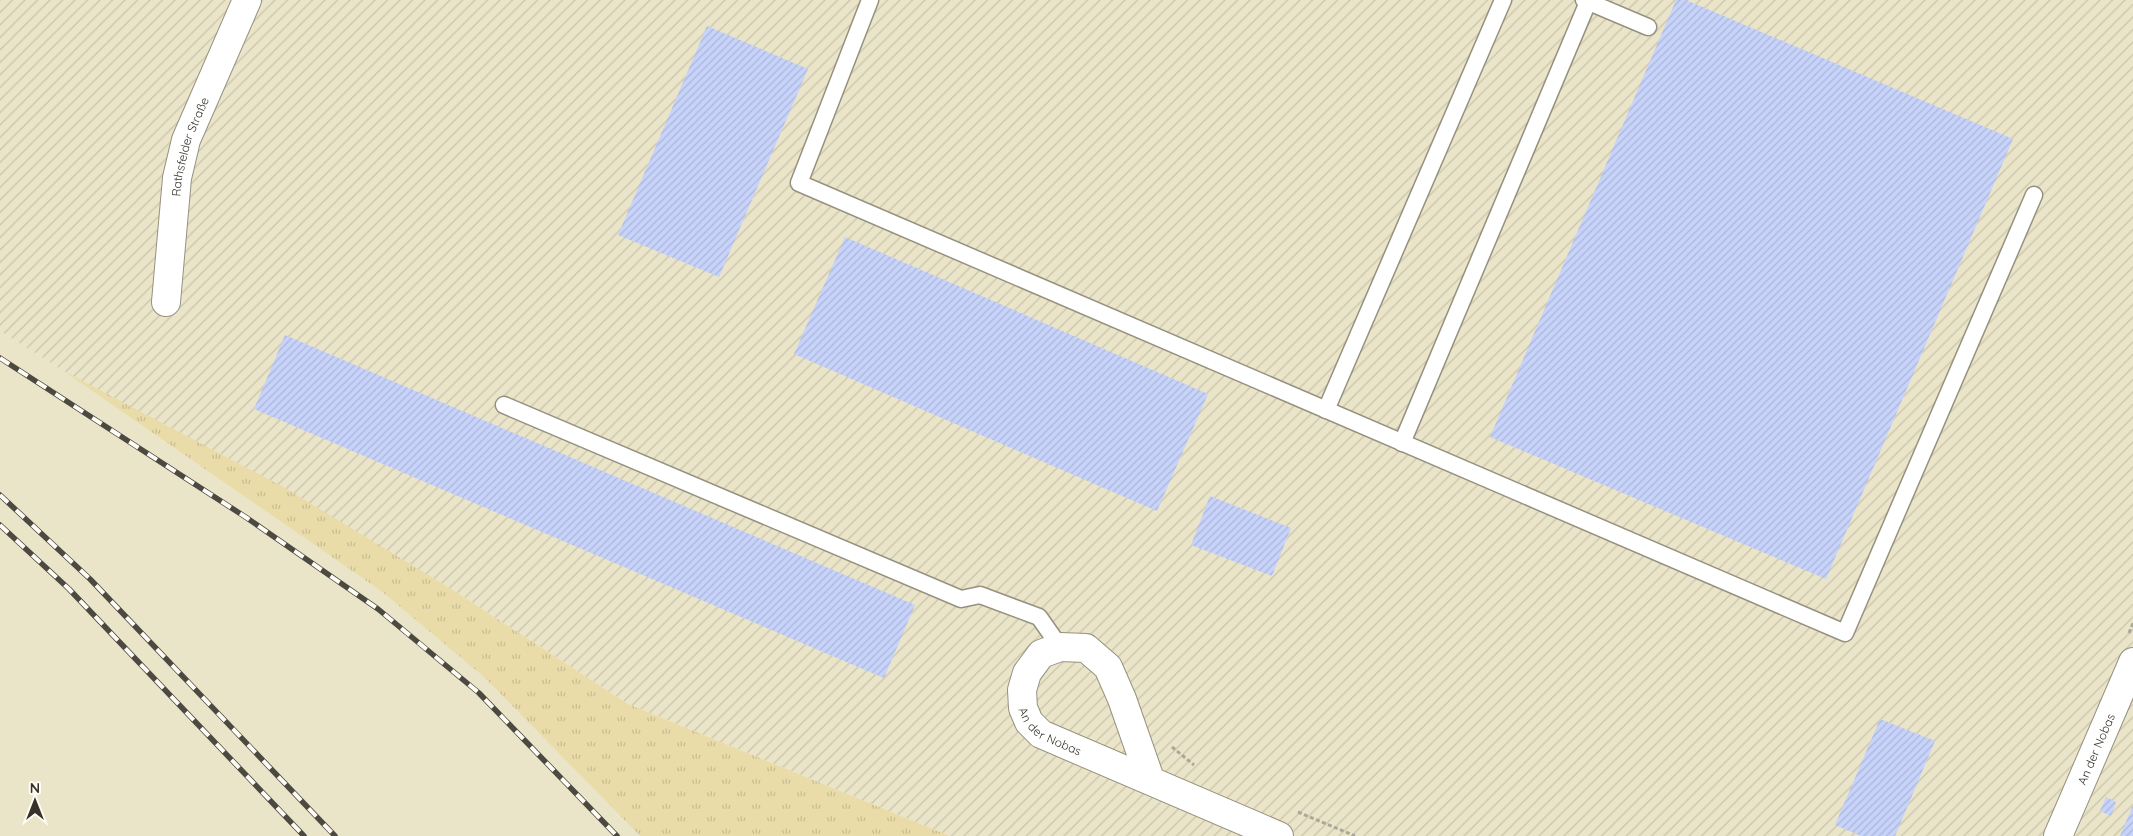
<svg xmlns="http://www.w3.org/2000/svg" width="2133" height="836" font-family="Quicksand,sans-serif">
	<style>
		.built { fill: #eae4c8 }
		.industrial { fill: url(#industrial-furrows) }
		.grass { fill: url(#grass-tufts) }
		.building { fill: url(#building-hatch) }
		.lines { fill: none; stroke-linecap: round; stroke-linejoin: round }
		.lane-casing { stroke: #96917f; stroke-width: 19 }
		.street-casing { stroke: #96917f; stroke-width: 30 }
		.path { stroke: #aca899; stroke-width: 3; stroke-dasharray: 4 2.5; stroke-linecap: butt }
		.lane { stroke: #fff; stroke-width: 16 }
		.street { stroke: #fff; stroke-width: 28 }
		.rail-casing { stroke: #4c4940; stroke-width: 5.5 }
		.rail { stroke: #fefcf4; stroke-width: 4; stroke-dasharray: 11; stroke-linecap: butt }
		.labels { text-anchor: middle; dominant-baseline: central; stroke-width: 4; stroke-linejoin: round; paint-order: stroke }
		.street-label { font-size: 12px; fill: #34322a; stroke: #fefcf4 }
	</style>
	<defs>
		<pattern id="industrial-furrows" width="10" height="10" patternUnits="userSpaceOnUse" patternTransform="scale(1.25)"><rect width="10" height="10" fill="#eae4c8"/><path d="M-1 1l2-2M0 10L10 0M9 11l2-2" fill="none" stroke="#c9c4ac"/></pattern>
		<pattern id="grass-tufts" width="24" height="20" patternUnits="userSpaceOnUse" patternTransform="scale(1.25)"><rect width="24" height="20" fill="#e9dca9"/><path d="M3 7l-1-3M5 7V3M7 7l1-3M15 17l-1-3M17 17v-4M19 17l1-3" fill="none" stroke="#c8bd92"/></pattern>
		<pattern id="building-hatch" width="6" height="6" patternUnits="userSpaceOnUse" patternTransform="scale(1.25)"><rect width="6" height="6" fill="#c7d3fb"/><path d="M-1 1l2-2M0 6l6-6M5 7l2-2" fill="none" stroke="#acb6d7"/></pattern>
	</defs>
	<rect width="100%" height="100%" fill="#f4efdb"/>
	<polygon class="built" points="0,331 62,370 381,591 484,677 640,836 0,836"/>
	<polygon class="industrial" points="0,0 2133,0 2133,836 950,836 628,704 453,590 62,370 0,331"/>
	<polygon class="grass" points="62,370 285,488 453,590 628,704 950,836 640,836 484,677 381,591"/>
	<g class="building">
		<polygon points="1676,0 1686,0 2013,139 1826,579 1490,437"/>
		<polygon points="707,26 808,69 719,277 618,235"/>
		<polygon points="845,237 1208,394 1157,511 794,354"/>
		<polygon points="285,335 915,605 884,678 254,409"/>
		<polygon points="1210,496 1291,528 1272,576 1191,545"/>
		<polygon points="1880,719 1935,741 1895,836 1861,836 1835,825"/>
		<polygon points="2106,797 2116,802 2111,816 2100,811"/>
		<polygon points="2133,805 2133,836 2120,836"/>
	</g>
	<g class="lines">
		<defs>
			<g id="lane">
				<polyline points="870,0 799,183 1845,633 2034,195"/>
				<polyline points="1584,0 1648,27"/>
				<polyline points="504,405 961,599 980,595 1039,617 1060,647"/>
				<polyline points="1326,410 1503,0"/>
				<polyline points="1402,443 1588,2"/>
			</g>
			<g id="street">
				<path id="s1" d="M 166,302 L 177,178 L 186,140 L 247,0"/>
				<path id="s2" d="M 1150,779 L 1122,699 L 1108,667 L 1086,648 L 1060,647 L 1041,654 L 1027,673 L 1022,690 L 1023,708 L 1029,722 L 1041,734 L 1279,836"/>
				<path id="s3" d="M 2058,836 L 2133,662"/>
			</g>
		</defs>
		<use href="#lane" class="lane-casing"/>
		<use href="#street" class="street-casing"/>
		<g class="path">
			<polyline points="2129,633 2133,623"/>
			<polyline points="1172,747 1194,765"/>
			<polyline points="1298,812 1355,836"/>
		</g>
		<use href="#lane" class="lane"/>
		<use href="#street" class="street"/>
		<defs>
			<g id="rail">
				<polyline points="0,358 247,518 378,609 479,693 617,836"/>
				<polyline points="0,495 90,579 335,836"/>
				<polyline points="0,525 69,589 304,836"/>
			</g>
		</defs>
		<use href="#rail" class="rail-casing"/>
		<use href="#rail" class="rail"/>
	</g>
	<g class="labels">
		<g class="street-label">
			<text stroke="none"><textPath href="#s1" startOffset="158">Rathsfelder Straße</textPath></text>
			<text stroke="none"><textPath href="#s2" startOffset="292">An der Nobas</textPath></text>
			<text stroke="none"><textPath href="#s3" startOffset="95">An der Nobas</textPath></text>
		</g>
	</g>
	<g transform="translate(35 801)" stroke="#fefcf4" stroke-width="4" paint-order="stroke">
	<path d="M0-4L9 19L0 12L-9 19Z" fill="#34322a"/>
	<text y="-8" font-size="14" font-weight="bold" text-anchor="middle" fill="#34322a">N</text>
	</g>
</svg>
